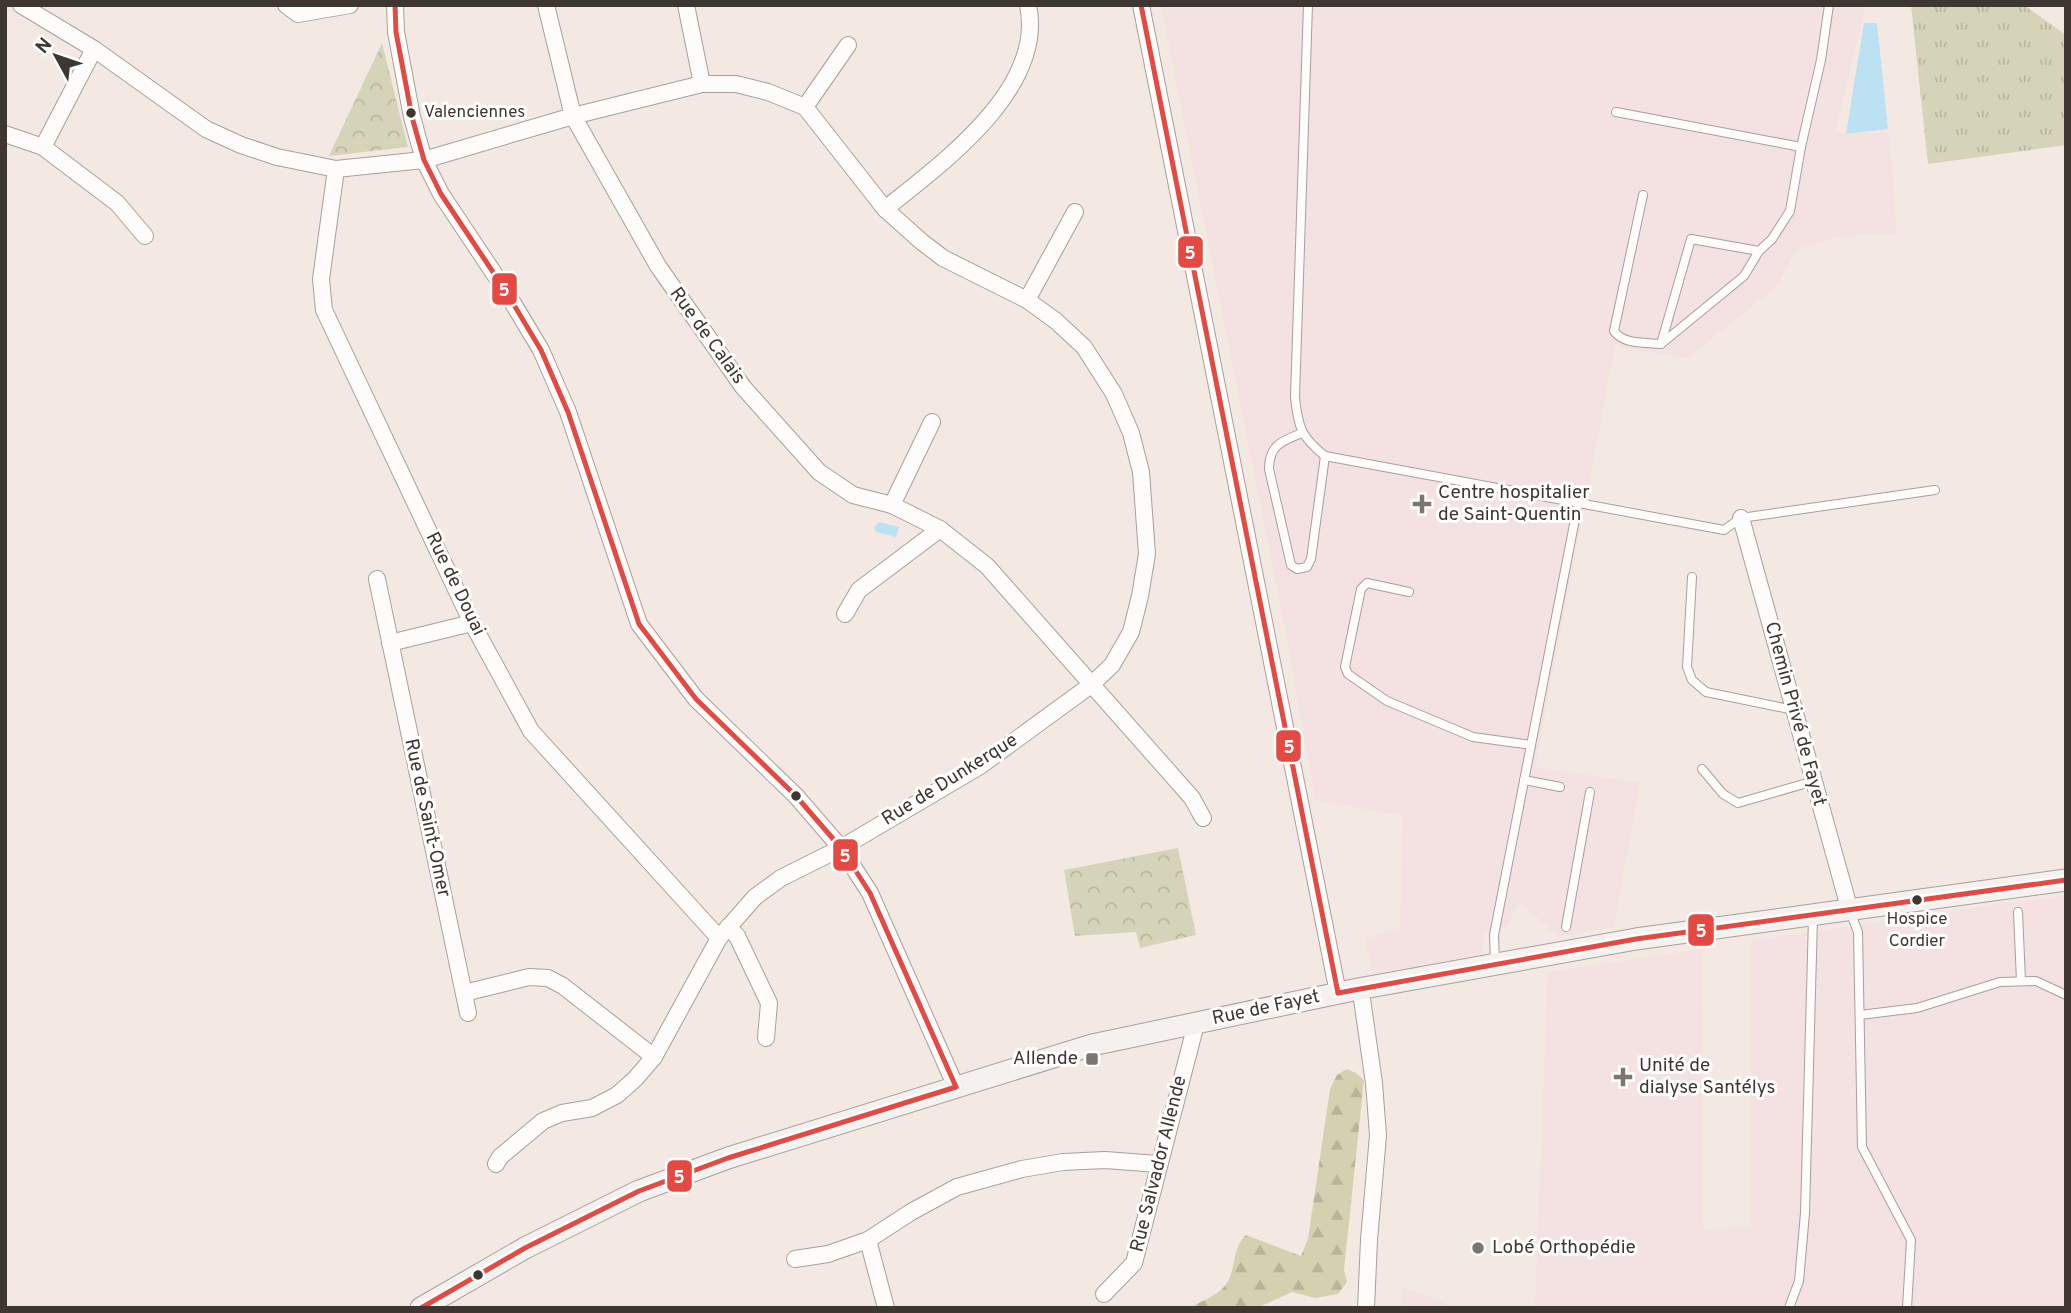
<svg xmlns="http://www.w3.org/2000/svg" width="2071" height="1313" font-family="Overpass,sans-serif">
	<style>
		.medical { fill: #f4e1e1 }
		.grass { fill: url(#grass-tufts) }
		.forest { fill: url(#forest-firs) }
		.park { fill: url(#park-crowns) }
		.water { fill: #bbe1f3 }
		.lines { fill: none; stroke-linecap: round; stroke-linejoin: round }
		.service-casing { stroke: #a89f99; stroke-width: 10 }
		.minor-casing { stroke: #a89f99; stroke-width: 18 }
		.secondary-casing { stroke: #a89f99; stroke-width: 23 }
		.service { stroke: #fdfcfb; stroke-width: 8 }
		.minor { stroke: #fdfcfb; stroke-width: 16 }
		.secondary { stroke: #f5f1ef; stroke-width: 21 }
		.bus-1-casing { stroke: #fff; stroke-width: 10 }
		.bus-1 { stroke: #e44a41; stroke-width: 5 }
		.bus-dot { fill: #3e3631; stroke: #fff; stroke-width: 2.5 }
		.poi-dot { fill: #7e756f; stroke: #fff; stroke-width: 2.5 }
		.labels { text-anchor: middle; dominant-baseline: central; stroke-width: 6; stroke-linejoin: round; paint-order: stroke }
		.bus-label { font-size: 17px; fill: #3e3631; stroke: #fff; text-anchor: start }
		.street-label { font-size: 19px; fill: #3e3631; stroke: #fff }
		.poi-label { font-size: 19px; fill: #3e3631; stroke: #fff; text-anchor: start }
		.line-badge { stroke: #fff; stroke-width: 2.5 }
		.badge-label { font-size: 19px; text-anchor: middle; font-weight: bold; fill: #fff }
	</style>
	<defs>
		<pattern id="grass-tufts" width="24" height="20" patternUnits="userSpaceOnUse" patternTransform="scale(1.75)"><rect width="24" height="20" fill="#d6d4b8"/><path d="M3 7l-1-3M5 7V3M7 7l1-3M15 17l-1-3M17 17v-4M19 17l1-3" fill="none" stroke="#b9b79f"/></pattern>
		<pattern id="forest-firs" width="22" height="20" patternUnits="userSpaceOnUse" patternTransform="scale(1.75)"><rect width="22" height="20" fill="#d4d1b0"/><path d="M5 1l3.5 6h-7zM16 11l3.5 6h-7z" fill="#b7b498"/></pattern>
		<pattern id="park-crowns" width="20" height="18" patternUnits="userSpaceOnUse" patternTransform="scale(1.75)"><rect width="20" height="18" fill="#d6d4b8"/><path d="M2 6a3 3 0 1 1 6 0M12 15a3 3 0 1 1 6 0" fill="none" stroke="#b9b79f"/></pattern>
	</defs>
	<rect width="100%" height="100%" fill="#f4e9e2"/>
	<g class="medical">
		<polygon points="1161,5 1866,5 1835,133 1889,133 1897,233 1842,236 1797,249 1778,285 1688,358 1615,346 1535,767 1640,783 1614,927 1557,937 1520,901 1506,928 1484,934 1482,954 1373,974 1365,939 1400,928 1403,816 1315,800 1289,649"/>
		<polygon points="2066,896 2066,1308 1535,1308 1548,972 1702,949 1703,1229 1751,1228 1751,941 2004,903"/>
		<polygon points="1403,1287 1458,1308 1401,1308"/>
	</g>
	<polygon class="grass" points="1911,5 2024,5 2066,35 2066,145 1928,164"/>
	<path class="forest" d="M 1347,1069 L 1356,1073 L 1364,1080 L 1344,1270 L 1347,1282 L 1338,1294 L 1315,1298 L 1292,1292 L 1257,1308 L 1189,1308 C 1200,1302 1216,1296 1224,1287 C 1237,1272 1231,1248 1246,1235 L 1301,1256 L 1308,1239 L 1330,1089 L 1337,1075 Z"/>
	<g class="park">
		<polygon points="382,43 408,147 329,156"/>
		<polygon points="1178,848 1196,935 1140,948 1136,932 1075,936 1064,870"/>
	</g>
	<g class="water">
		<polygon points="1864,23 1877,23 1888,129 1846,134"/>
		<polygon points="879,522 899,527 896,537 876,532 874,527"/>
	</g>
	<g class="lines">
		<defs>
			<g id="service">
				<path d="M 1308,5 L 1295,397 C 1298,427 1301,437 1325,456 L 1724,530 L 1741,518 L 1935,490"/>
				<polyline points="1616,112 1801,147"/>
				<path d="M 1643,195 L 1614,331 C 1624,345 1645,342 1661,344"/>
				<polyline points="1759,251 1691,239 1661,344 1744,276 1759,251 1772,239 1790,211 1801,147 1821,60 1829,5"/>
				<path d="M 1302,433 C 1282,441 1269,445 1269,469 L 1291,565 L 1297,569 L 1307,567 L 1311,559 L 1325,456"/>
				<polyline points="1692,577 1687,667 1692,680 1706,692 1794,710"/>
				<polyline points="1409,592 1367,583 1361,589 1345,667 1348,674 1387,701 1473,737 1531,745"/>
				<polyline points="1702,769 1723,794 1738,803 1814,781"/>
				<polyline points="1524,780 1560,787"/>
				<polyline points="1850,911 1858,932 1862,1147 1911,1240 1907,1308"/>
				<polyline points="2018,912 2021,981"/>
				<polyline points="1566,927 1590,792"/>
				<polyline points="1495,962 1494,935 1578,504"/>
				<polyline points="1860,1015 1917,1008 2000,982 2036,981 2066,995"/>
				<polyline points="1789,1308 1799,1281 1805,1213 1813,918"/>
			</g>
			<g id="minor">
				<polyline points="21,5 94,49 206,129 241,145 277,157 336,169 424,160 573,116 702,84 736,84 768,92 805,107 885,209 922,242 943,258 1027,300 1056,321 1084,347 1114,394 1131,433 1141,472 1147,554 1140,596 1131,632 1112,665 1091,685 980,766 841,848 781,878 755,897 719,938 654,1057 635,1079 617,1095 592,1108 562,1113 543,1121 500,1157 496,1164"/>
				<polyline points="286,5 298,14 350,5"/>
				<polyline points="395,5 396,32 412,117 424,160 441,194 505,290 541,350 568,412 639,624 696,699 796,796 841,848 870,893 956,1087"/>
				<polyline points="546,5 573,116 658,266 743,387 819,472 853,495 892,505 940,529 987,566 1192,798 1203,818"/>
				<polyline points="686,5 702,84"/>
				<polyline points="1141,5 1338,993"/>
				<polyline points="805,107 848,45"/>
				<polyline points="5,134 43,147 117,203 145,236"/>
				<polyline points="43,147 94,49"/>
				<polyline points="336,169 321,279 324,310 472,623 531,731 719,938"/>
				<path d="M 885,209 C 942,163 1046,89 1028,5"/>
				<polyline points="1027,300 1075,212"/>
				<polyline points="892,505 932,422"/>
				<polyline points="1741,518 1850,911"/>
				<polyline points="377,579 468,1013"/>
				<polyline points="845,614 859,590 940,529"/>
				<polyline points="390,643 472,623"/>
				<polyline points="728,927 737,936 769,1003 766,1038"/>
				<polyline points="1358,989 1362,999 1374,1083 1378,1135 1369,1240 1366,1308"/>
				<polyline points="464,993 529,977 548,978 563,986 654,1057"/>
				<polyline points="868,1240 886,1308"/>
				<polyline points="795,1259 828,1254 868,1240 911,1212 957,1187 1022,1169 1063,1162 1105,1160 1158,1164"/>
				<polyline points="1104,1294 1134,1263 1196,1024"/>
			</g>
			<polyline id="secondary" points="421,1308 525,1248 639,1191 728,1158 1092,1045 1358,989 1636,939 2066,880"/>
		</defs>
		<use href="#service" class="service-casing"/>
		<use href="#minor" class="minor-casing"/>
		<use href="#secondary" class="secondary-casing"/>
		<use href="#service" class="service"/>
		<use href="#minor" class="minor"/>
		<use href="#secondary" class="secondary"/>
		<defs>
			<g id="bus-1">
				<polyline points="395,5 396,32 412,117 424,160 441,194 505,290 541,350 568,412 639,624 696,699 796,796 841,848 870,893 956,1087"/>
				<polyline points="1141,5 1338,993"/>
				<polyline points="1338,993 1636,939 2066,880"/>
				<polyline points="421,1308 525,1248 639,1191 728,1158 956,1087"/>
			</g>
		</defs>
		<use href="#bus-1" class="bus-1-casing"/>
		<use href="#bus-1" class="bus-1"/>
	</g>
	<g class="bus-dot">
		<circle cx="411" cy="113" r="6"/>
		<circle cx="796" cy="796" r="6"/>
		<circle cx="1917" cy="900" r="6"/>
		<circle cx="478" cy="1275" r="6"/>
	</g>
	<g class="poi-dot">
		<path d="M1418.5 493.5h7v7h7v7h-7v7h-7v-7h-7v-7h7z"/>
		<rect x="1085" y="1052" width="14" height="14" rx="3.5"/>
		<path d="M1619.5 1066.5h7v7h7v7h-7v7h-7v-7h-7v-7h7z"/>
		<circle cx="1478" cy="1248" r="7"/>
	</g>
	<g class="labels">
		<g class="bus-label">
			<text x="424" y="113">Valenciennes</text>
			<text x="1917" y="920" text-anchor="middle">Hospice<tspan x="1917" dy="22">Cordier</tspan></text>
		</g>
		<g class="street-label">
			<text transform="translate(707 336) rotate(54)">Rue de Calais</text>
			<text transform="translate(455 584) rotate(64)">Rue de Douai</text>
			<text transform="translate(1795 714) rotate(75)">Chemin Privé de Fayet</text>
			<text transform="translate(950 780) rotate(-32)">Rue de Dunkerque</text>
			<text transform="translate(427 818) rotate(78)">Rue de Saint-Omer</text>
			<text transform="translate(1266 1008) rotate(-12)">Rue de Fayet</text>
			<text transform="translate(1159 1164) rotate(-76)">Rue Salvador Allende</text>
		</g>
		<g class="poi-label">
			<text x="1438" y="493">Centre hospitalier<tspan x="1438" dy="22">de Saint-Quentin</tspan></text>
			<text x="1078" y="1059" text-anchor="end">Allende</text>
			<text x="1639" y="1066">Unité de<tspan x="1639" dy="22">dialyse Santélys</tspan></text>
			<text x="1492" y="1248">Lobé Orthopédie</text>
		</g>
	</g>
	<g class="line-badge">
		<rect x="1177" y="235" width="27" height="34" rx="7" fill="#e44a41"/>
		<rect x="491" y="272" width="27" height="34" rx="7" fill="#e44a41"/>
		<rect x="1275" y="729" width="27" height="34" rx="7" fill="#e44a41"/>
		<rect x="832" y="838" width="27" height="34" rx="7" fill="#e44a41"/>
		<rect x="1687" y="913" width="28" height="34" rx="7" fill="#e44a41"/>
		<rect x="666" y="1159" width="27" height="34" rx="7" fill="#e44a41"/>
	</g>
	<g class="badge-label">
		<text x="1190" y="259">5</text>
		<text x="504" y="296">5</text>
		<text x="1289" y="753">5</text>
		<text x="845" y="862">5</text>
		<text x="1701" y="937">5</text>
		<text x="679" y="1183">5</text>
	</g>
	<rect width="2071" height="1313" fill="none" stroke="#3e3631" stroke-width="14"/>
	<g transform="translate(56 56) rotate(310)" stroke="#ffffff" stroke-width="5" paint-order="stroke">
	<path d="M0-5L12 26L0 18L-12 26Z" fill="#3e3631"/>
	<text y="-10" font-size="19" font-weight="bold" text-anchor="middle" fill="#3e3631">N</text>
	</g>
</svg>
